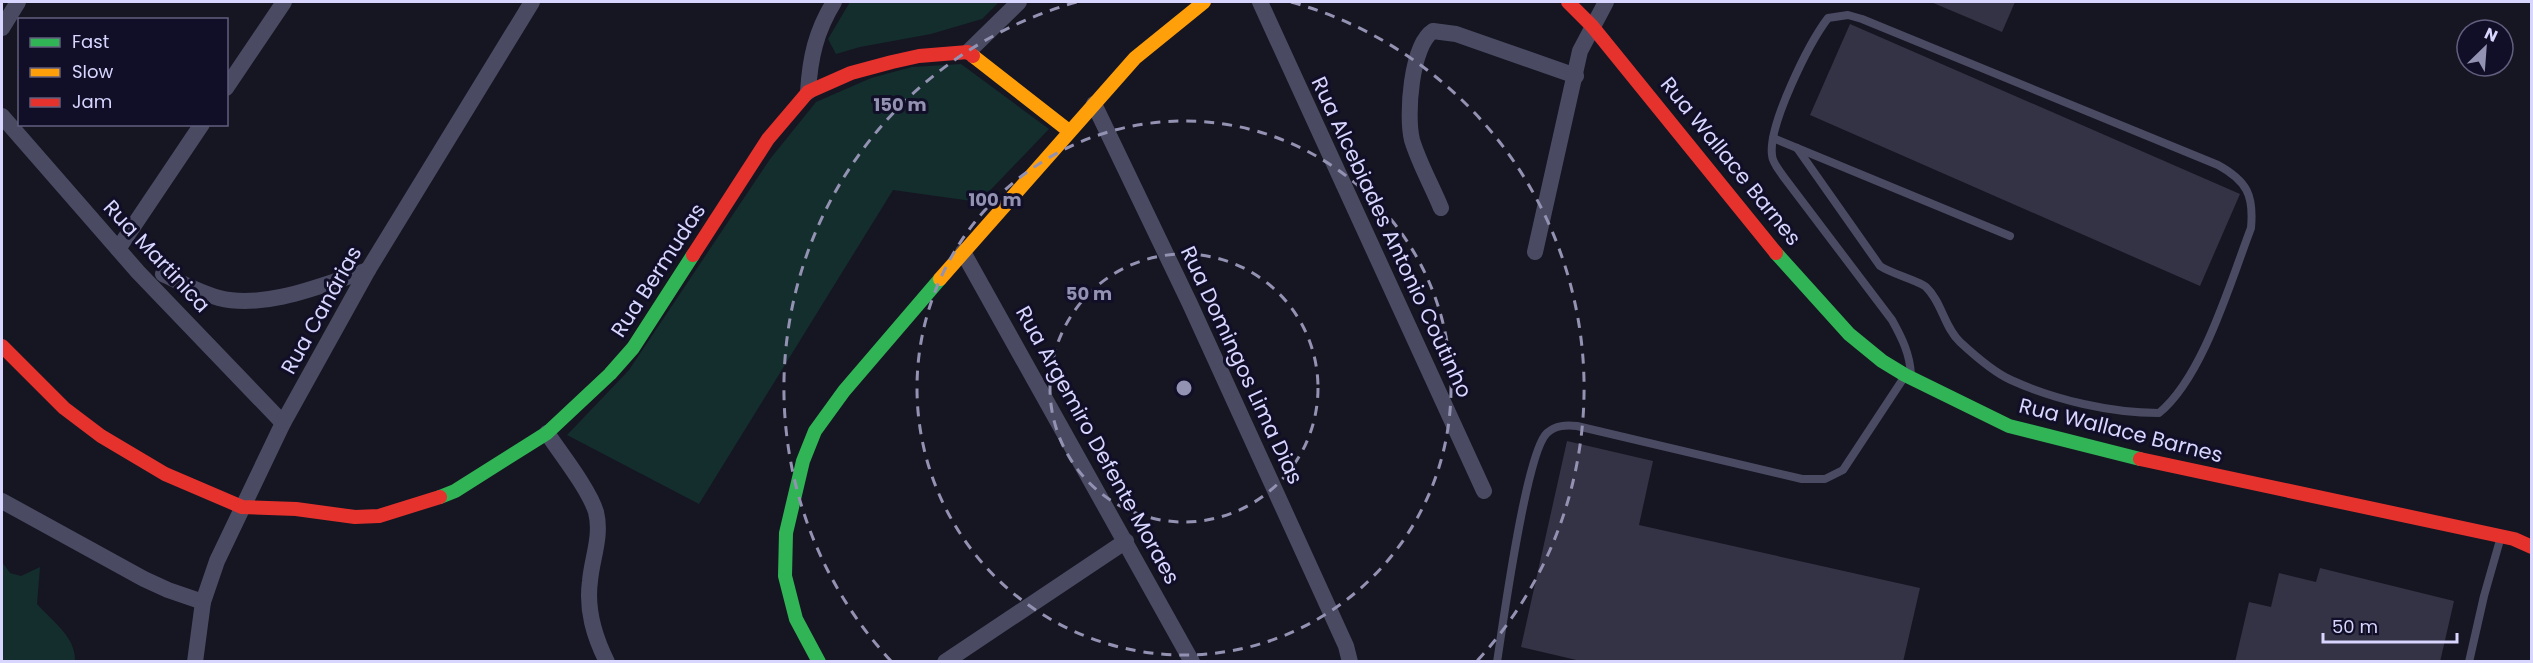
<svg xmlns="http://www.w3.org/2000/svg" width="2533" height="663" font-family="Poppins,sans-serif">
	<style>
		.green { fill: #132e2d }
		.building { fill: #343345 }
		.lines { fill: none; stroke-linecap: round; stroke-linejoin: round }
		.lane { stroke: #4a4b63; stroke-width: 8 }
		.street { stroke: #4a4b63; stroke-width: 16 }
		.fast { stroke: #30b455; stroke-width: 14 }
		.slow { stroke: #ff9f0a; stroke-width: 14 }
		.jam { stroke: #e5322d; stroke-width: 14 }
		.ring { fill: none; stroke: #9492b2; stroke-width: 3; stroke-dasharray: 10 8 }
		.labels { text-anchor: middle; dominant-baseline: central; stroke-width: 6; stroke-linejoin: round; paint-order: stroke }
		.street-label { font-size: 21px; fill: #d8d6ff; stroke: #110f28 }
		.centre { fill: #9492b2; stroke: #110f28; stroke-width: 3 }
		.ring-label { font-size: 18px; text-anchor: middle; font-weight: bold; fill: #9492b2; stroke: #110f28; stroke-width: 6; stroke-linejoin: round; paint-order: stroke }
	</style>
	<rect width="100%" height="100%" fill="#161522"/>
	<g class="green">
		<polygon points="850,2 999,2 982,19 931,34 860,47 836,54 828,39"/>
		<polygon points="961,64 1049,129 979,202 893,190 699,504 567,435 629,370 770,159 816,102 871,78 912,67"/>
		<path d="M 2,562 L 10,573 L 21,576 L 40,567 L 37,604 C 52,621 76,637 75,661 L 2,661 Z"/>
	</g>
	<g class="building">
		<polygon points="1931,2 2015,2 2002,32"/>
		<polygon points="1850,24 2240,194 2200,286 1810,115"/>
		<polygon points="1567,441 1653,461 1639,525 1920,588 1903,662 1585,662 1521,647"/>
		<polygon points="2320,568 2454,601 2440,662 2235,662 2249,602 2271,607 2279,573 2316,582"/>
	</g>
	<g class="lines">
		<g class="lane">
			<polyline points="1773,138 2010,236"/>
			<path d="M 1797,148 L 1880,266 C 1892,274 1919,281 1926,287 C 1942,302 1944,327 1960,342 C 1974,355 1993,372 2011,380 C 2055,400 2111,413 2159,413 C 2203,377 2230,283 2251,228 C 2254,195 2247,181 2218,165 L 1862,19 L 1848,15 L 1828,18 C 1809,43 1768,125 1772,155 C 1772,162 1779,170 1783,176 L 1892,320 C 1902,338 1910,354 1911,375"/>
			<path d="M 1497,662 C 1503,624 1526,452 1547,433 C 1556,425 1566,425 1577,426 L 1802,479 L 1825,479 L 1843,470 L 1905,376"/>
			<polyline points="2469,662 2484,596 2500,540"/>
		</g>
		<g class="street">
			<polyline points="1260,2 1484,491"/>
			<polyline points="2,28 18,2"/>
			<polyline points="968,52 1019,2"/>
			<polyline points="226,88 284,2"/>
			<path d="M 808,92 C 810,58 816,31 834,2"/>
			<polyline points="1094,104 1190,304 1346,646 1350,662"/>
			<polyline points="2,116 138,272 283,423"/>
			<path d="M 1441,208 C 1432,186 1419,163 1412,140 C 1406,116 1411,45 1433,31 L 1456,34 L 1576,76"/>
			<polyline points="118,249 202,124"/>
			<polyline points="963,252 1192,662"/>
			<polyline points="1535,252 1580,51 1606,2"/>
			<path d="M 163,274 C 181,283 200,293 219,298 C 265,310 325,284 368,270"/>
			<path d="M 547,433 C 561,454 589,489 596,512 C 602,536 592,558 590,581 C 586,610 594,636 607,662"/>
			<polyline points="2,501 144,579 168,590 203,602"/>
			<polyline points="195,662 203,602 217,561 283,423 368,270 532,2"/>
			<polyline points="945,662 1126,541"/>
		</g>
		<g class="fast">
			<polyline points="1776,253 1849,334 1882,361 1905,375 2009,426 2140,459"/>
			<polyline points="440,497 455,491 547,433 610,374 633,348 693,255"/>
			<polyline points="819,662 796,619 785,576 786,533 803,461 815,431 844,391 940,279"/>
		</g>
		<g class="slow">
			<polyline points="973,56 1069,131"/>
			<polyline points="940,279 1135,58 1204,2"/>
		</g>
		<g class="jam">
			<polyline points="1568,2 1592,26 1776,253"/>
			<polyline points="693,255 768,139 808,92 851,73 892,62 919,56 968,52 973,56"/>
			<polyline points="2,346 64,408 101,436 165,474 242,507 296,509 355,517 379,516 440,497"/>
			<polyline points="2140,459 2514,539 2532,547"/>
		</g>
	</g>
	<g class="ring">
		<circle cx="1184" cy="388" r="134"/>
		<circle cx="1184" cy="388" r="267"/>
		<path d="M891 661A401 401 0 0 1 1077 2M1291 2A401 401 0 0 1 1477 661"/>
	</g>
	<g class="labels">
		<g class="street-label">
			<text transform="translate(1731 161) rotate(51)">Rua Wallace Barnes</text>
			<text transform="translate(1392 237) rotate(65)">Rua Alcebiades Antonio Coutinho</text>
			<text transform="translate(157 256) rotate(47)">Rua Martinica</text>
			<text transform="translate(658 270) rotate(-57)">Rua Bermudas</text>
			<text transform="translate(321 310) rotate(-61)">Rua Canárias</text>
			<text transform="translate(1242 365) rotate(65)">Rua Domingos Lima Dias</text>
			<text transform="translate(2121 430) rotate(14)">Rua Wallace Barnes</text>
			<text transform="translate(1098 445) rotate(61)">Rua Argemiro Defente Moraes</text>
		</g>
	</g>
	<circle cx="1184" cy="388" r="9" class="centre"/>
	<g class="ring-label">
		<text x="900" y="111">150 m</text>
		<text x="995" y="206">100 m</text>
		<text x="1089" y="300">50 m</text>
	</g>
	<rect width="2533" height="663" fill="none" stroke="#d8d6ff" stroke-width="6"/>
	<rect x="18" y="18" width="210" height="108" fill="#110f28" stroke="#615f7e" stroke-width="1.5"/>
	<rect x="30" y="38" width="30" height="9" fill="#30b455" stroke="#615f7e" stroke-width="1.5"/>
	<text x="72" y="48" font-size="18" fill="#d8d6ff">Fast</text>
	<rect x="30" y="68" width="30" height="9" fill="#ff9f0a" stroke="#615f7e" stroke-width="1.5"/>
	<text x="72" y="78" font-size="18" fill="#d8d6ff">Slow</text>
	<rect x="30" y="98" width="30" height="9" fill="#e5322d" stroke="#615f7e" stroke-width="1.5"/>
	<text x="72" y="108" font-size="18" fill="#d8d6ff">Jam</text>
	<g transform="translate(2485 48) rotate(25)"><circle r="28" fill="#110f28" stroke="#615f7e" stroke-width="1.5"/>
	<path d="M0-4.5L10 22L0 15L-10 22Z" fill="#9492b2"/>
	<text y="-9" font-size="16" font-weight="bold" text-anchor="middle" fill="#d8d6ff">N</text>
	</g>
	<path d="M2323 633v9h134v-9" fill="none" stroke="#d8d6ff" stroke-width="3"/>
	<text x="2332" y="633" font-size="18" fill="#d8d6ff" stroke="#110f28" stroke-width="4.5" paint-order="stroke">50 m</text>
</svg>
